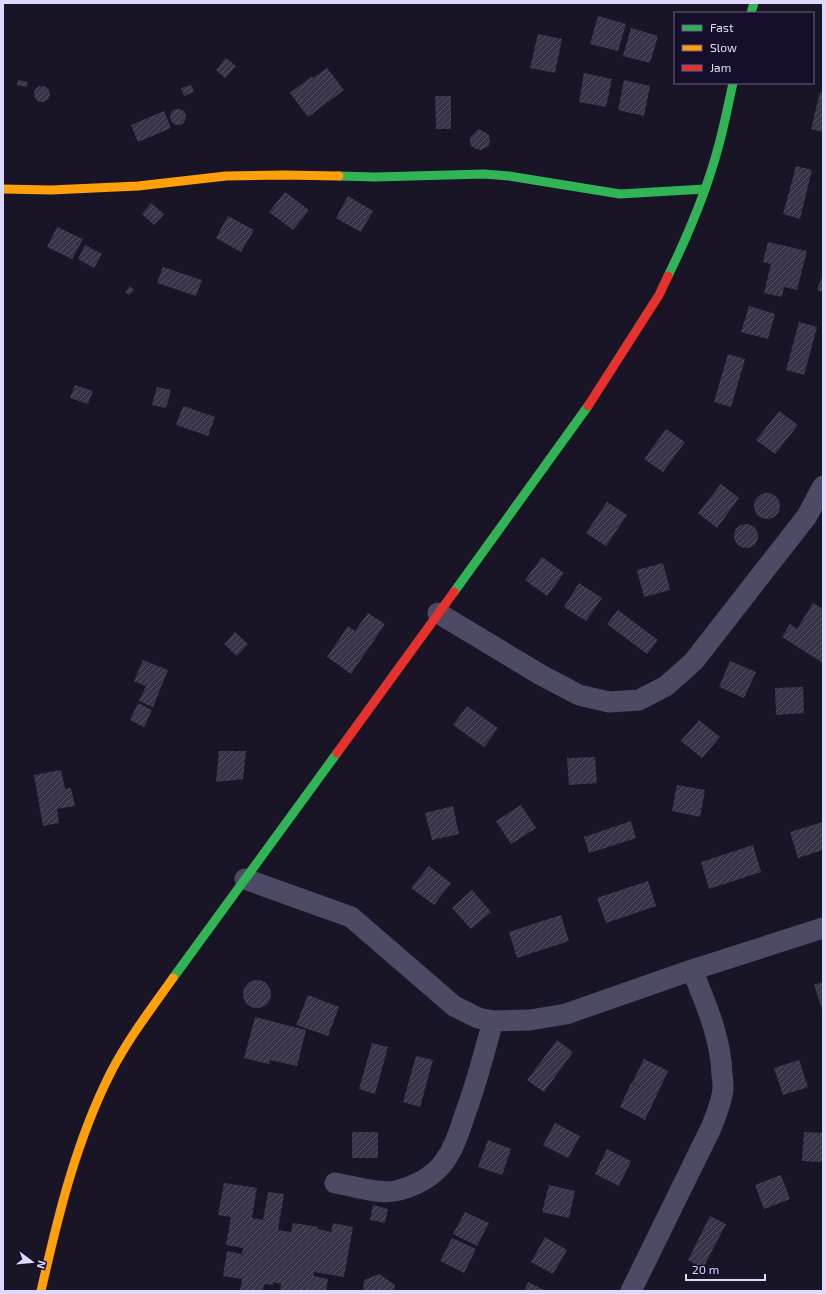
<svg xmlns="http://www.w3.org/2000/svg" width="826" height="1294" font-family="'Exo 2',sans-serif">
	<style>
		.building { fill: url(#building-hatch) }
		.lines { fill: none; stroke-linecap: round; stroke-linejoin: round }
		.street { stroke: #4d4a66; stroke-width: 21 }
		.fast { stroke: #30b455; stroke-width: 9 }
		.slow { stroke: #ff9f0a; stroke-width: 9 }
		.jam { stroke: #e5322d; stroke-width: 9 }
	</style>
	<defs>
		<pattern id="building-hatch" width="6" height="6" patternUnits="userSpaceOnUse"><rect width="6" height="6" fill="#393347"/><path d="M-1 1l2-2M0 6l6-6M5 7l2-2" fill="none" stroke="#555063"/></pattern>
	</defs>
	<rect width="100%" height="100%" fill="#1a1526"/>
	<g class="building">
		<polygon points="598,16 626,24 618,51 590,44"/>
		<polygon points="631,28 658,36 650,63 623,56"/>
		<polygon points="538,34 562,39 555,73 530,68"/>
		<polygon points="226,58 236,66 225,78 216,70"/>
		<polygon points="327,68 344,90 308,117 290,93 312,76 313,78"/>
		<polygon points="584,73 612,79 606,107 579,102"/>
		<polygon points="18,80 28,82 27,87 17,85"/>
		<polygon points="624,80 650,86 644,116 618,110"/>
		<polygon points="191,85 194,92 184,96 181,88"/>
		<circle cx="42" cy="94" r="8"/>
		<polygon points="820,92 823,93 823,132 811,129"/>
		<polygon points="435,96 451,96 451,129 436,129"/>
		<circle cx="178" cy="117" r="8"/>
		<polygon points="164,111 171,128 138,142 131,125"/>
		<polygon points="478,129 485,132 489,135 490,140 489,146 481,150 476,149 471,146 470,143 470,138"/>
		<polygon points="796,166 812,170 800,219 783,214"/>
		<polygon points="285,192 309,210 293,230 269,212"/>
		<polygon points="348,196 373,211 361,232 336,218"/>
		<polygon points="151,203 164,214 154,225 142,214"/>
		<polygon points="228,216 254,230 241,252 216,238"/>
		<polygon points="57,227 83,239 72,259 47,247"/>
		<polygon points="768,242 807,251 797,290 784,287 782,297 764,293 771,264 763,262"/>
		<polygon points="85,245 102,254 94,268 78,259"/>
		<polygon points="163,267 202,280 196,296 157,283"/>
		<polygon points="823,274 823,292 817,290"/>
		<polygon points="130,286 134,290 129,295 125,292"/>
		<polygon points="749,306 775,314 768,339 741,332"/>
		<polygon points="799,322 817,327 804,375 786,370"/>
		<polygon points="728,354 745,359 731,407 714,402"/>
		<polygon points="75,385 93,391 88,404 70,398"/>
		<polygon points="157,387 171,390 166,408 152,405"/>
		<polygon points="183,406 215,417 208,436 176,425"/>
		<polygon points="779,411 798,425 775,454 756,440"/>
		<polygon points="666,429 685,442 663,472 644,459"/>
		<polygon points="721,484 739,498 717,528 698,513"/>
		<circle cx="767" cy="506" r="13"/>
		<polygon points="607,502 627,515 606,546 586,533"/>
		<circle cx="746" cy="536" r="12"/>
		<polygon points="542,557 564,573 547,596 525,580"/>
		<polygon points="663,563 670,590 644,597 637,570"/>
		<polygon points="579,583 602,598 586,621 564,607"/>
		<polygon points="813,603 823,609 823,663 782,637 790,624 797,629"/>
		<polygon points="618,610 658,640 647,654 607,624"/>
		<polygon points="368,613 385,624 351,674 327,657 348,626 355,631"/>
		<polygon points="235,632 248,644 237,656 224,644"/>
		<polygon points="143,660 168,670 153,707 139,701 146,686 134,681"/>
		<polygon points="730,661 756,672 744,698 719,687"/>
		<polygon points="803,687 804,713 776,715 775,688"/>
		<polygon points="138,703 152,710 144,727 130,720"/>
		<polygon points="467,706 498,728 484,747 453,725"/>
		<polygon points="699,720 720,737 702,758 681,741"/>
		<polygon points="219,751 246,751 243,779 216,782"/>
		<polygon points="595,757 597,783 569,785 567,758"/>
		<polygon points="61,770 65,789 71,788 75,806 57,809 59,823 43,826 34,775"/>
		<polygon points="677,785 705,790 700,817 672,811"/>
		<polygon points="521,805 536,828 511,844 496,821"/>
		<polygon points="453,806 459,834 432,840 425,813"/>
		<polygon points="631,821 636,838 589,853 584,837"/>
		<polygon points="823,822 823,850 798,858 790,832"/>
		<polygon points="753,845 761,872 709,889 701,862"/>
		<polygon points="429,866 451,883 434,905 411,888"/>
		<polygon points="648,881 656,906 606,923 597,898"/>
		<polygon points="472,890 491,912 471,929 452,908"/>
		<polygon points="561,915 569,941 517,958 509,932"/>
		<circle cx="257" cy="994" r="14"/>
		<polygon points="823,982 823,1012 814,985"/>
		<polygon points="308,995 339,1007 328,1036 296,1025"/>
		<polygon points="255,1017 306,1030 297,1066 270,1060 269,1064 244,1058"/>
		<polygon points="557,1040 573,1052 544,1092 527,1080"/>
		<polygon points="372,1043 388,1047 375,1094 359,1089"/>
		<polygon points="416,1056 433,1060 420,1107 403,1102"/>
		<polygon points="644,1059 668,1071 645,1120 620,1107 631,1083 645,1089 632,1083"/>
		<polygon points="799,1060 808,1087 783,1095 774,1068"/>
		<polygon points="555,1123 580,1136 568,1158 543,1145"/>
		<rect x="352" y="1132" width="26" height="26"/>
		<polygon points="804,1132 823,1133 823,1162 802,1161"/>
		<polygon points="488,1140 511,1149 502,1175 478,1167"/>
		<polygon points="607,1149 631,1161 619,1186 595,1174"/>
		<polygon points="781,1175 790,1199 764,1209 755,1185"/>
		<polygon points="224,1183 257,1188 252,1218 263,1220 268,1192 284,1194 278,1230 291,1232 293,1223 319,1227 318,1229 331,1232 333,1223 353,1227 344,1277 314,1272 314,1276 328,1279 326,1291 280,1291 281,1284 272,1282 274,1285 264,1284 263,1291 240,1291 242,1279 223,1276 227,1251 242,1254 243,1248 226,1245 231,1217 218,1215"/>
		<polygon points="549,1185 575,1191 569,1218 542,1212"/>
		<polygon points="373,1205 388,1209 385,1223 370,1220"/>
		<polygon points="465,1212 489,1223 477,1246 453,1234"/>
		<polygon points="710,1216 726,1224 703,1268 688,1260"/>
		<polygon points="545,1237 567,1250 553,1274 531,1262"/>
		<polygon points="452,1238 476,1249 464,1273 440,1261"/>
		<polygon points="379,1274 395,1285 394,1291 363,1291 364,1280"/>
		<polygon points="528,1282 546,1291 524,1291"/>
	</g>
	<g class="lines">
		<g class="street">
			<polyline points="438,613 541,675 579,695 609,702 639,700 666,686 694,661 807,516 823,486"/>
			<polyline points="245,879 351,917 454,1006 478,1018 493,1021 530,1020 566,1014 692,970 823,928"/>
			<path d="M 335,1183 C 354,1186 376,1194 395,1191 C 414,1187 433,1177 444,1162 C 454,1148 459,1133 464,1117 C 476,1086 484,1053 493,1021"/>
			<path d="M 631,1291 L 711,1128 C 716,1116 721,1103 723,1090 C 723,1085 723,1080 722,1075 C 721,1038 706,1004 692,970"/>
		</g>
		<g class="fast">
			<polyline points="751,13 754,3"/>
			<polyline points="339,176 375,177 484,174 509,176 620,194 705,189"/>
			<path d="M 668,276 C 688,235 706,193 718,148 C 724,127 728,105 733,83"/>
			<polyline points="454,592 588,406"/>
			<polyline points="173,978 337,753"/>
		</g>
		<g class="slow">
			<polyline points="3,189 51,190 138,186 226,176 284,175 339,176"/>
			<path d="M 41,1291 C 58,1216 76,1141 111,1072 C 128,1039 151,1009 173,978"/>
		</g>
		<g class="jam">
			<polyline points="588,406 659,295 668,276"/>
			<polyline points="337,753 454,592"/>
		</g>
	</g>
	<rect width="826" height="1294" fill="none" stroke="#e0d9ff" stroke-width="8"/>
	<rect x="674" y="12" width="140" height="72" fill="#160f2c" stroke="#676080"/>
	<rect x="682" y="25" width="20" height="6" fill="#30b455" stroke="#676080"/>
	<text x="710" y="32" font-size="12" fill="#e0d9ff">Fast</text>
	<rect x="682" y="45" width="20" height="6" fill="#ff9f0a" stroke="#676080"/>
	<text x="710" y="52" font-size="12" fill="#e0d9ff">Slow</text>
	<rect x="682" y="65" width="20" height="6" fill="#e5322d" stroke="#676080"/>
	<text x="710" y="72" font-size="12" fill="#e0d9ff">Jam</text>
	<g transform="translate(32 1262) rotate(106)" stroke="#160f2c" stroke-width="3" paint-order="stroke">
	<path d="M0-3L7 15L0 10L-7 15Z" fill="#e0d9ff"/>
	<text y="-6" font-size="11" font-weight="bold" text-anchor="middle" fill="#e0d9ff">N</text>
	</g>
	<path d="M686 1274v6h79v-6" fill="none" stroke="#e0d9ff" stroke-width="2"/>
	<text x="692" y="1274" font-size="12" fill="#e0d9ff" stroke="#160f2c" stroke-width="3" paint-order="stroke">20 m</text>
</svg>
